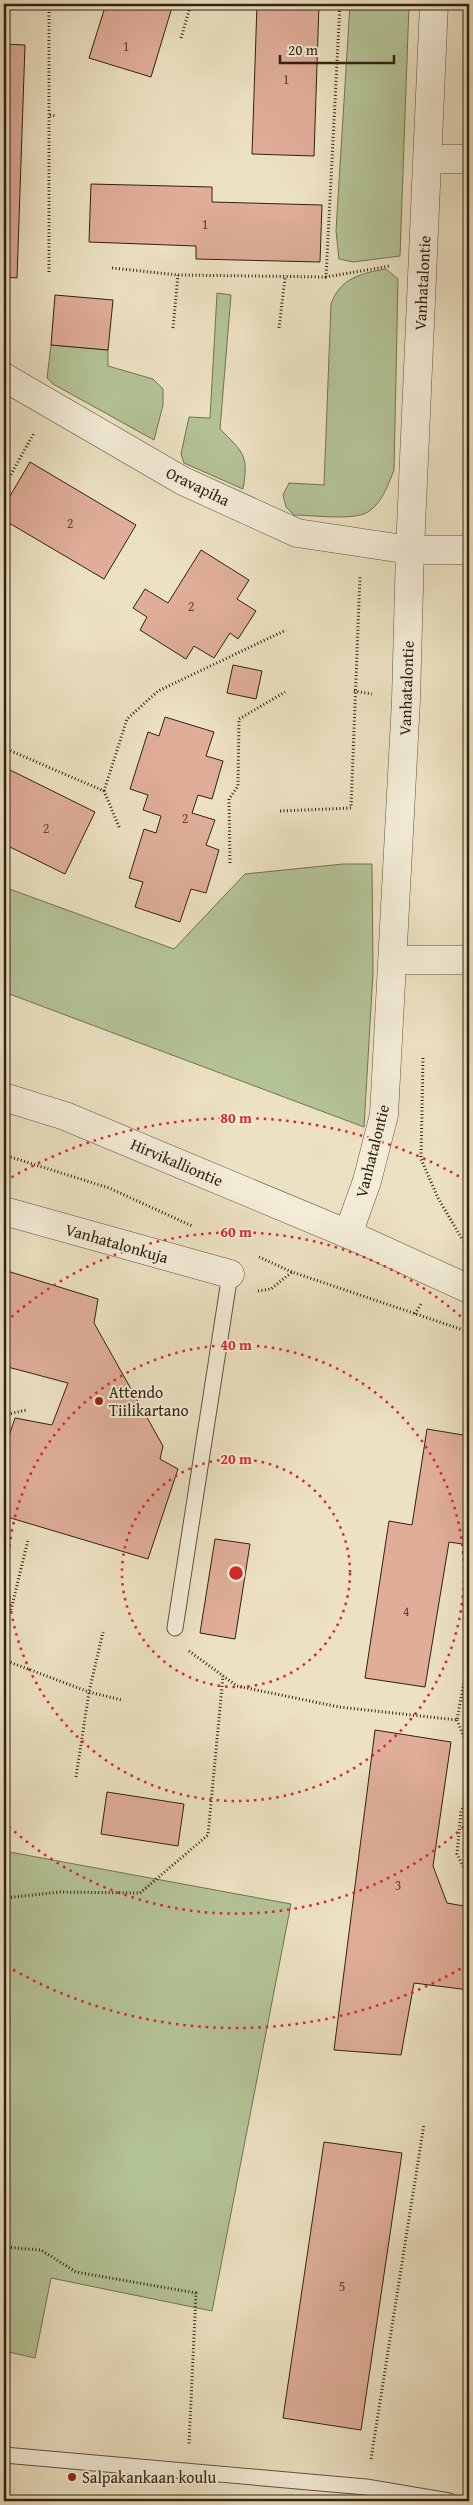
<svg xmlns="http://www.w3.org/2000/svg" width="473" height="2505" font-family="'Gentium Book Plus',serif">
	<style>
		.green { fill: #b4c396; stroke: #727254 }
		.building { fill: #dfad98; stroke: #312113 }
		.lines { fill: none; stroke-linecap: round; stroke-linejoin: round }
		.service-casing { stroke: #60513f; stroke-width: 17 }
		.minor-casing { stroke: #60513f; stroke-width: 29 }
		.tertiary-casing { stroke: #60513f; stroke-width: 29 }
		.path { stroke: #312113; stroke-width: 3; stroke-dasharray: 1 2.5; stroke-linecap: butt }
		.service { stroke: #f3ecd7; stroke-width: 15 }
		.minor { stroke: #f3ecd7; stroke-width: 28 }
		.tertiary { stroke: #f3ecd7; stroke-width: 28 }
		.ring { fill: none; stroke: #d62828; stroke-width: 2.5; stroke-dasharray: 2.5 5 }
		.poi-dot { fill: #8f2418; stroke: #f3ecd7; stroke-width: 2 }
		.labels { text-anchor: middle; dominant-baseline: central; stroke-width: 4; stroke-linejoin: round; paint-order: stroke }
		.number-label { font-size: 14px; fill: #5c4434 }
		.street-label { font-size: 16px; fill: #312113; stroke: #f3ecd7 }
		.poi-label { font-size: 16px; fill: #312113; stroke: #f3ecd7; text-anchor: start }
		.centre { fill: #d62828; stroke: #f3ecd7; stroke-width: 2.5 }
		.ring-label { font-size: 15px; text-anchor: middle; font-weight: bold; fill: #d62828; stroke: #f3ecd7; stroke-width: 4; stroke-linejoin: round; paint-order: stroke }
	</style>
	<rect width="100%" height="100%" fill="#ece1c2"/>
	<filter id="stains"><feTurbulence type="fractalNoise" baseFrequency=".004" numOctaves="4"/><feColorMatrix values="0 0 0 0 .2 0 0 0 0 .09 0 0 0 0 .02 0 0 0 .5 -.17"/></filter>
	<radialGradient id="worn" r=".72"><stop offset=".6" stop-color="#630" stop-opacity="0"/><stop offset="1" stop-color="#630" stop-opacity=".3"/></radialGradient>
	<g class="green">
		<polygon points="350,4 409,4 400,256 353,262 339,259 336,231"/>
		<path d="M 386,269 L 398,279 L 394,470 C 388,485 382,503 368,512 C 354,521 311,515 294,515 L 286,507 L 283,495 L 289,483 L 324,485 L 331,304 C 340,278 362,273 386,269 Z"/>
		<path d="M 217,293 L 231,295 L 220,429 C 243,452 249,455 243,489 L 184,463 L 181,454 L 189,417 L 210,418 Z"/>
		<polygon points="51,345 108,350 108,366 153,379 163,389 163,405 154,440 53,384 47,378"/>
		<polygon points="343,864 372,864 373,973 364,1127 4,992 4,887 174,949 245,874"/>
		<polygon points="4,1851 291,1904 212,2311 51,2278 35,2358 4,2351"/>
	</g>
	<g class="building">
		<polygon points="106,4 173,4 151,77 89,58"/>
		<polygon points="257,4 319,4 314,156 252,154"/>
		<polygon points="4,44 25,45 17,278 4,277"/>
		<polygon points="91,184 212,187 212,202 322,205 320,262 196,259 196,246 89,242"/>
		<polygon points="55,295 113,300 108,350 51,345"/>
		<polygon points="30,462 136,525 104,579 4,520 4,506"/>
		<polygon points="201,550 249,580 237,599 256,611 238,639 230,633 214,658 194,646 186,659 140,630 147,617 133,608 145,589 168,603"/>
		<polygon points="233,665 262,671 256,699 227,693"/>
		<polygon points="165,717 214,732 206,756 223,761 212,799 198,795 192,813 215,820 206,845 219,850 206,893 191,889 180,922 135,907 143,882 129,878 144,829 156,833 161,816 143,810 148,795 130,789 148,732 159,736"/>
		<polygon points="4,767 95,812 65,874 4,844"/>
		<polygon points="4,1270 98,1299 94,1323 163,1446 160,1459 178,1469 148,1559 4,1516 4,1451 15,1418 52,1425 68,1383 4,1366"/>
		<polygon points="427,1429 469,1436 469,1545 449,1542 425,1687 365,1678 389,1521 412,1525"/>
		<polygon points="215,1539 250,1544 235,1639 200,1633"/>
		<polygon points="375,1730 451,1742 433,1866 447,1903 469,1907 469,1990 414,1983 401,2055 334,2050"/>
		<polygon points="107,1792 184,1804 178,1846 101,1834"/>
		<polygon points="324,2142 402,2153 361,2430 283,2418"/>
	</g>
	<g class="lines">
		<defs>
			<g id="service">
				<polyline points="175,1628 230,1274"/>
				<polyline points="4,2455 366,2487 449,2501"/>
			</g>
			<g id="minor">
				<polyline points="429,159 469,159"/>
				<polyline points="4,377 183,481 297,533 410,550 469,550"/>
				<polyline points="393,960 469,960"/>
				<polyline points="4,1211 230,1274"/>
			</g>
			<g id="tertiary">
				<polyline points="434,4 410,550 406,700 384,1115 367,1181 348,1234 469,1289"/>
				<polyline points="4,1097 65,1116 348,1234"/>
			</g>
		</defs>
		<use href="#service" class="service-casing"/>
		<use href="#minor" class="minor-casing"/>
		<use href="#tertiary" class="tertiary-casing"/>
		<g class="path">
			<polyline points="340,4 326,277 390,266"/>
			<polyline points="181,38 191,4"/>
			<polyline points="50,115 56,116"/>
			<polyline points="112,268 178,275 326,277"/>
			<polyline points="49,272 49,4"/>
			<polyline points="173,328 178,275"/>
			<polyline points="279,328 285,278"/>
			<polyline points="4,487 34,433"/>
			<polyline points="354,691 372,694"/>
			<polyline points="4,748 104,791 120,829"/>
			<polyline points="104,791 127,719 158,691 286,630"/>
			<polyline points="280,811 351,808 360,576"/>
			<polyline points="230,863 229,799 238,786 239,719 285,692"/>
			<polyline points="423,1058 421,1159 438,1198 462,1239 469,1243"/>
			<polyline points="4,1155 109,1188 192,1226"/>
			<polyline points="259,1257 292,1272"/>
			<polyline points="258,1291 271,1289 292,1272 469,1332"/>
			<polyline points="415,1314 421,1304"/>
			<polyline points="4,1415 27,1410"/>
			<polyline points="11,1610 28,1540"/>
			<polyline points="189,1651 237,1686 339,1707 457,1720 469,1655"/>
			<polyline points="4,1660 89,1692 122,1700"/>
			<polyline points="457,1720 469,1749"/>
			<polyline points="76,1777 89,1692 103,1632"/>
			<polyline points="469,1796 461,1811 457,1854 469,1879"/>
			<polyline points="4,1898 60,1892 140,1893 208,1835 223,1676"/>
			<polyline points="4,2247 41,2250 76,2272 196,2293 189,2444"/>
			<polyline points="371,2459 424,2124"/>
		</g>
		<use href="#service" class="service"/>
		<use href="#minor" class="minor"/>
		<use href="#tertiary" class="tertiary"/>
	</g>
	<g class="ring">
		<circle cx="236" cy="1573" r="114"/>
		<circle cx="236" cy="1573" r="228"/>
		<path d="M469 1822A341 341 0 0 1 6 1824M6 1322A341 341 0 0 1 469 1324"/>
		<path d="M467 1965A455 455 0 0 1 5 1965M5 1181A455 455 0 0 1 467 1181"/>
	</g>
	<g class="poi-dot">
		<circle cx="99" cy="1401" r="5"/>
		<circle cx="72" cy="2477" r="5"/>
	</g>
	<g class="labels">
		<g class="number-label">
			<text x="126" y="46">1</text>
			<text x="286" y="79">1</text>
			<text x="205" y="224">1</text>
			<text x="70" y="523">2</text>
			<text x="191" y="606">2</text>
			<text x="185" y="818">2</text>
			<text x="46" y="828">2</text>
			<text x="406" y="1611">4</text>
			<text x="398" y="1885">3</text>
			<text x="342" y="2286">5</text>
		</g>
		<g class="street-label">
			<text transform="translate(422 283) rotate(-87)">Vanhatalontie</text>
			<text transform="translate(198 486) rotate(26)">Oravapiha</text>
			<text transform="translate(406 688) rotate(-88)">Vanhatalontie</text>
			<text transform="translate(372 1151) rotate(-76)">Vanhatalontie</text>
			<text transform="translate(177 1162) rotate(23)">Hirvikalliontie</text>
			<text transform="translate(117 1243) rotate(16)">Vanhatalonkuja</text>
		</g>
		<g class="poi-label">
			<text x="109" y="1392">Attendo<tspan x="109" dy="18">Tiilikartano</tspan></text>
			<text x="82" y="2477">Salpakankaan koulu</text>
		</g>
	</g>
	<circle cx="236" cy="1573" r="8" class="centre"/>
	<g class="ring-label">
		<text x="236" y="1123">80 m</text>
		<text x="236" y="1237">60 m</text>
		<text x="236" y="1350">40 m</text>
		<text x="236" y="1464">20 m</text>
	</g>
	<rect width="473" height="2505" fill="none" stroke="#ece1c2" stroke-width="20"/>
	<rect x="5" y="5" width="463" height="2495" fill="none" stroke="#312113" stroke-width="2.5"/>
	<rect x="10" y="10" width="453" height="2485" fill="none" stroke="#312113"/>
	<path d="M280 55v8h114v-8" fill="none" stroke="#312113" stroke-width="2.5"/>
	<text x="288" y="55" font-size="15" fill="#312113" stroke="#f3ecd7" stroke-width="4" paint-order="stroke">20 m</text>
	<rect width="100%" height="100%" filter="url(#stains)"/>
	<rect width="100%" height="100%" fill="url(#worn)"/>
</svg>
